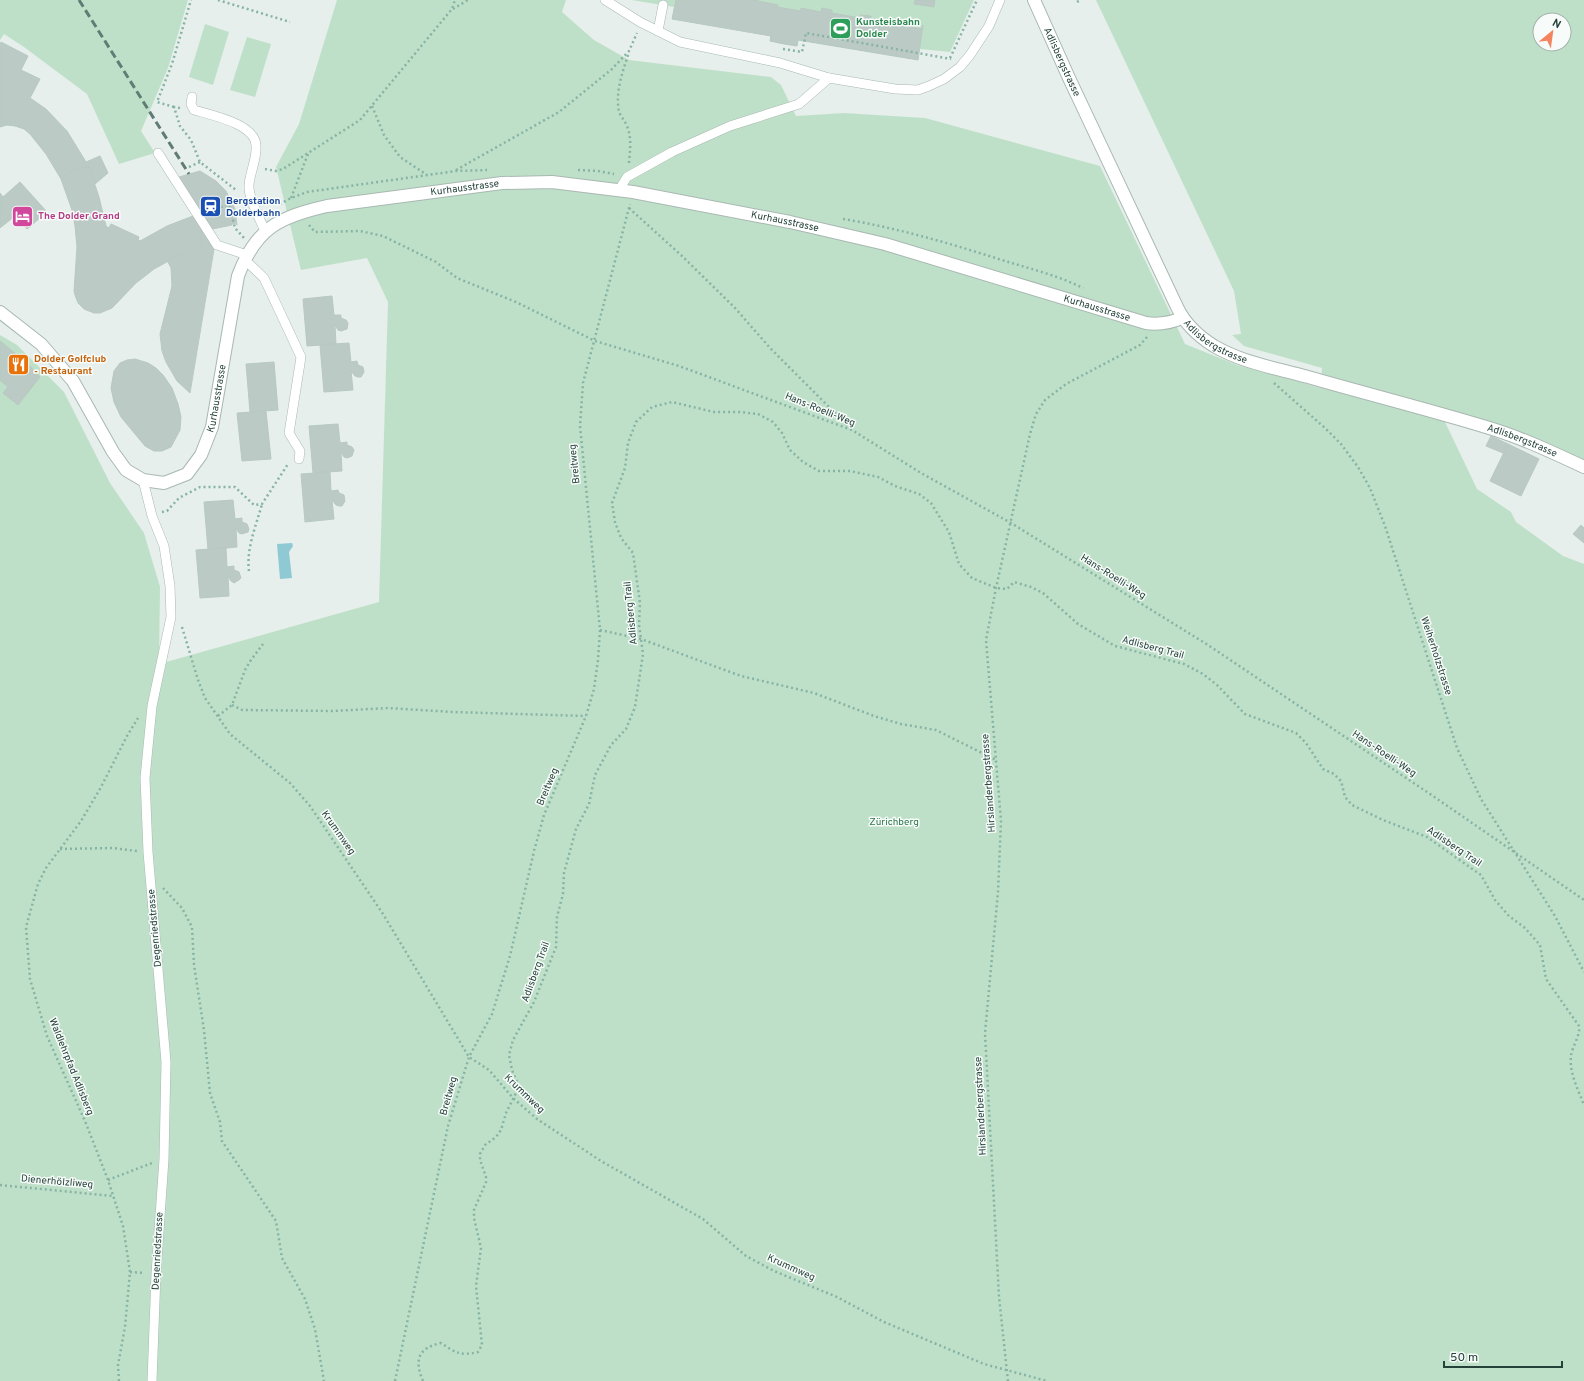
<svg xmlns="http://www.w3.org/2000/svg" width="1584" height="1381" font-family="Overpass,sans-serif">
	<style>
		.green { fill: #bfe0c8; fill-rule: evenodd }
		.water { fill: #8ec9d4 }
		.building { fill: #bbcac4; stroke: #b8c9c2 }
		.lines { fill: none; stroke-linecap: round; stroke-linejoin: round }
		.lane-casing { stroke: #a8b8b2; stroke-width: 10 }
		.street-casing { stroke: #a8b8b2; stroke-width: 14 }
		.path { stroke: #86b3a5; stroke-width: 2.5; stroke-dasharray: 2 3; stroke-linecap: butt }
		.lane { stroke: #fff; stroke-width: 9 }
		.street { stroke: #fff; stroke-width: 12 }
		.rail { stroke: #5f7d75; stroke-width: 3; stroke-dasharray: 8 4; stroke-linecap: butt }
		.labels { text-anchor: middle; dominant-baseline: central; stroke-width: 3; stroke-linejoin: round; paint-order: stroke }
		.leisure-label { font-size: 10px; font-weight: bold; fill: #27864d; stroke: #f7fbf9; text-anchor: start }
		.street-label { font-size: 10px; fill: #24423a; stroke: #f7fbf9 }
		.transit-label { font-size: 10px; font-weight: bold; fill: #164399; stroke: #f7fbf9; text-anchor: start }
		.hotel-label { font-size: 10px; font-weight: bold; fill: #b23c85; stroke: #f7fbf9; text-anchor: start }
		.food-label { font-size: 10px; font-weight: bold; fill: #c56008; stroke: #f7fbf9; text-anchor: start }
		.park-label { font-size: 10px; fill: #2d7a4b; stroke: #f7fbf9 }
	</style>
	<rect width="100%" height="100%" fill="#e6efeb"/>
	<g class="green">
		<polygon points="0,0 188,0 168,68 141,131 155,153 119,164 87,94 24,47 4,34 0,40"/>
		<path d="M 337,0 L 566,0 L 562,12 L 594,40 L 629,60 L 771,77 L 781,85 L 796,116 L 844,113 L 925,118 L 1100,166 L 1185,344 L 1237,365 L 1321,388 L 1322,368 L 1244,346 L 1232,335 L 1241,334 L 1234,291 L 1096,0 L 1584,0 L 1584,461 L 1446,410 L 1445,422 L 1477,489 L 1511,512 L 1516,522 L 1563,556 L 1584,564 L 1584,1381 L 0,1381 L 0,335 L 17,345 L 64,392 L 110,483 L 144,533 L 160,587 L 159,664 L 379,602 L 388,302 L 367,258 L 301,270 L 276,167 L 299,124 ZM 1540,20 L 1564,20 L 1564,44 L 1540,44 Z"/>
		<polygon points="632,0 974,0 950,52 920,49 918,60 798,40 797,46 770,41 770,36 672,19 674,7"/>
		<polygon points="205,24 229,32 213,85 189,77"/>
		<polygon points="247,37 271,44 255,97 230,90"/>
	</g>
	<polygon class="water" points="292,543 293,546 289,552 292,578 280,579 277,544"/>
	<g class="building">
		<polygon points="676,0 758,0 758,1 778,5 777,7 801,11 801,8 821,12 822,8 832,10 832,13 860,18 860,15 871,16 870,20 898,25 898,21 909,23 908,26 922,29 923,25 918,60 798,40 797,46 784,44 770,41 771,36 672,19"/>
		<polygon points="915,0 935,0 934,7 914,4"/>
		<polygon points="1,42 28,56 21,70 40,79 30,98 46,109 67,131 86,162 100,156 108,173 95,184 89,167 73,170 61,179 46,154 30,134 24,129 15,126 7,125 0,127 0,45"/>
		<polygon points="89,167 99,197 106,226 109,228 111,224 139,237 138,240 140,241 167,226 193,216 201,228 203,239 202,245 185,252 154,269 136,283 112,308 100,313 94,313 84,309 78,303 75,295 74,291 77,247 75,226 72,210 61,179 73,170"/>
		<polygon points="200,171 216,181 226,191 235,209 237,225 236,223 232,224 232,225 212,229 179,177"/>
		<polygon points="20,182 47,212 27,229 15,216 0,228 0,193 3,197"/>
		<polygon points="201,228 214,249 190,393 177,381 166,362 162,351 160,334 172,286 171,268 167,260 202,245"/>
		<polygon points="332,296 334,315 341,315 341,318 346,320 348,323 347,329 341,331 338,330 335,325 336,344 307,346 303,299"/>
		<polygon points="0,341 27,363 40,377 18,405 3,393 8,387 0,380"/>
		<polygon points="349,343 351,362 357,361 358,365 363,367 364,372 361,377 358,377 355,376 351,371 353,390 324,392 320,345"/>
		<polygon points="135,359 148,363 156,368 163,375 172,388 178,404 181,417 180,430 171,447 162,451 154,451 145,446 121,417 114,402 111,388 114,371 120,363 127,360"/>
		<polygon points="274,362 278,410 250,412 246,364"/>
		<polygon points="266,411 271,459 242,461 237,413"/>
		<polygon points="338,424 340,443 347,442 347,445 352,447 354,450 352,456 347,458 344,457 341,452 342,471 313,473 309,426"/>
		<polygon points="1491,436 1508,444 1503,453 1486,446"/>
		<polygon points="1508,444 1539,459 1521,496 1490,481"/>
		<polygon points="330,472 331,491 338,490 339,493 344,495 345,501 342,506 339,506 336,505 332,500 334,519 305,522 301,474"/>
		<polygon points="233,500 235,519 242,518 242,522 247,524 249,529 248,532 242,534 239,533 236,528 237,547 208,550 204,502"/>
		<polygon points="1581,525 1584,528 1584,543 1573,534"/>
		<polygon points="226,548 227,567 234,566 234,570 239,572 241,578 239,580 234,583 231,581 228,576 229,596 200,598 196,550"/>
	</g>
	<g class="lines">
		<defs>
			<g id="lane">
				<polyline points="605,0 640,22 680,42 780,63 829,78 895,89 918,90 929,86 944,79 960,67 970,55 989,26 1000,0"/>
				<polyline points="658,31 663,5"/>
				<path d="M 192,97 L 191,104 L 194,110 C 211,115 256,124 256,146 C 257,159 250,172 249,185 C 248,198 260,219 265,231"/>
				<polyline points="158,153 217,245 247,255"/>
				<polyline points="619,190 627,177 672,152 730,126 799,104 829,78"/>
				<polyline points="244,259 264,278 301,357 289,433 300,451 299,459"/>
				<polyline points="143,480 152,516 164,546 170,586 171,617 152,706 145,778 148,852 166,1062 164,1159 156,1274 152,1381"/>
			</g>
			<g id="street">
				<path id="s1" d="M 1034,0 L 1069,78 L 1177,307 C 1185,324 1198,336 1214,346 C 1243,363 1276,368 1308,377 C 1367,394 1427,409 1486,427 C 1520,437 1552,452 1584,467"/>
				<path id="s2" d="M 0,312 L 41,344 L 73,381 L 113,452 L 126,470 L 143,480 L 164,483 L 187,474 L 201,455 L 212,427 L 238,276 C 256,228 279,217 327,206 L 502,183 L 552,182 L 633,192 L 790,222 L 885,244 L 1146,323 C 1160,325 1170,323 1182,318"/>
			</g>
		</defs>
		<use href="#lane" class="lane-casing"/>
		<use href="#street" class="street-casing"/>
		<g class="path">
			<polyline points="218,0 290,22"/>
			<polyline points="1077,2 1080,0"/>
			<polyline points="453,9 468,0"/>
			<polyline points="783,49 802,52 806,33 951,59"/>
			<polyline points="950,58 977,0"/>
			<polyline points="372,106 384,135 400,157 427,175"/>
			<polyline points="174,107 157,102 172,64 191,0"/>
			<polyline points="180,108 174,107 180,126 191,140 200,162 236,190"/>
			<path d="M 629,163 C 630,150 632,138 627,126 C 625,121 621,117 619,112 C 615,91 623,71 629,52"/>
			<polyline points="189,167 200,162"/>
			<polyline points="265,169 276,171 283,169 360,120 452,9 455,0"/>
			<polyline points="456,170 559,112 612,69 629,51 637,33"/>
			<polyline points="578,170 598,171 614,174"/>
			<polyline points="291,198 308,154"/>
			<polyline points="265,202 271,201 280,204 291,198 307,192 456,171 487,170"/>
			<polyline points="629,208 682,256 735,308 771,349 851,429"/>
			<polyline points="216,209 229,204 235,228 244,238"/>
			<path d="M 843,219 C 898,228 952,244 1005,261 C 1031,269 1059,276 1083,288"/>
			<polyline points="309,225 315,232 360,231 383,236 436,262 457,278 516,302 595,341 679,366 852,430 921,473 1011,523 1208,645 1430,794 1584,900"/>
			<polyline points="1274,383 1325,428 1341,444 1358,467 1370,488 1385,526 1457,748 1481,799 1555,916 1584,972"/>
			<polyline points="162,512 167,511 179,498 200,487 235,487 254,505 262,504 288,464"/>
			<path d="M 249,571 C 246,549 256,526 262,504"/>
			<polyline points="182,627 198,680 205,698 230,734 290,783 310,806 383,914 469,1057 489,1070 513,1098 537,1119 601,1161 703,1219 746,1256 774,1271 837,1297 884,1322 984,1364 1047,1381"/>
			<polyline points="600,630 641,639 741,676 814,693 874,716 901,724 936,730 996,760"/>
			<polyline points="232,705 242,710 333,711 388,708 453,712 586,716"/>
			<polyline points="218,716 232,705 245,670 251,660 263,644"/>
			<polyline points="60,849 112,848 137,851"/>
			<polyline points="163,888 182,908 192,927 194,965 204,1030 210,1093 220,1122 222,1141 276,1221 282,1258 305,1299 315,1329 324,1381"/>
			<polyline points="108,1180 152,1163"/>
			<polyline points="0,1185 113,1196"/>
			<polyline points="130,1272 145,1273"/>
			<polyline points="119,1381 118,1365 125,1327 130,1272 123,1226 108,1180 85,1121 47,1036 30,979 26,927 38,884 46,868 81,821 100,789 127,736 138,718"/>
			<polyline points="395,1381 448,1126 469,1057 492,1014 510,956 534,851 544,815 586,716 594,689 598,660 600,630 580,426 583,383 630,204"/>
			<path d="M 423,1381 C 414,1360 418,1348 441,1343 C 456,1353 460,1356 478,1352 L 482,1345 L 476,1286 L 481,1248 L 474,1218 L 474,1210 L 486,1182 L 486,1177 L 480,1160 L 480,1154 L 485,1145 L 496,1137 L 501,1130 L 506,1113 L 519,1087 L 512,1070 L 509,1055 L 513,1040 L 534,1002 L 556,947 L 557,917 L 563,894 L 564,873 L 576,829 L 589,804 L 595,775 L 611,745 L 626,729 L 635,707 L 643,654 L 639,625 L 640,603 L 633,553 L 621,538 L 615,522 L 612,503 L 625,468 L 628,443 L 636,422 L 652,407 L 672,402 L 714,412 L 740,412 L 758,414 L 773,422 L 782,433 L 790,450 L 803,462 L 819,471 L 850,471 L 878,477 L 895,486 L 919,494 L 931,503 L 949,532 L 959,564 L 972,578 L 996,588 L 1007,589 L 1014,582 L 1031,587 L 1043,593 L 1078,624 L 1115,646 L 1184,664 L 1203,674 L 1217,685 L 1245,714 L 1296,733 L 1306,743 L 1323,769 L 1334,774 L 1341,781 L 1345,797 L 1352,805 L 1383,820 L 1427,837 L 1481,875 L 1495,900 L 1509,916 L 1525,928 L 1540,945 L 1546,979 L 1579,1026 C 1581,1034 1572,1047 1571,1056 C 1569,1073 1578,1089 1584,1105"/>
			<polyline points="1008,1381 999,1297 985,1033 998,892 1001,821 986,640 996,588 1030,434 1036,414 1045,400 1066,384 1140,345 1147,337"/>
		</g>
		<use href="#lane" class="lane"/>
		<use href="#street" class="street"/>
		<polyline class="rail" points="79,0 189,174"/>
	</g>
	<defs>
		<symbol id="stadium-square" viewBox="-11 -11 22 22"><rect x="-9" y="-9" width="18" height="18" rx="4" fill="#2e9e5b" stroke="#f7fbf9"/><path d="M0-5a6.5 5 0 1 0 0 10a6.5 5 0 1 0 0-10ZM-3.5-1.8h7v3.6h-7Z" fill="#fff"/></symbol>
		<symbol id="station-square" viewBox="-11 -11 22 22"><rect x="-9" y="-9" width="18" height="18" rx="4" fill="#1a4fb4" stroke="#f7fbf9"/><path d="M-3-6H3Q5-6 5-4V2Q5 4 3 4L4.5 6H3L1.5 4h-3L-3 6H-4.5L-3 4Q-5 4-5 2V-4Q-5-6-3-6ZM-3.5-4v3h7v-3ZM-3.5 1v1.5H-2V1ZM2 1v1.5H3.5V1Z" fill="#fff"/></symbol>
		<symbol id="hotel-square" viewBox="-11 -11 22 22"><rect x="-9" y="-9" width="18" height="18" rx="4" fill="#d1479c" stroke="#f7fbf9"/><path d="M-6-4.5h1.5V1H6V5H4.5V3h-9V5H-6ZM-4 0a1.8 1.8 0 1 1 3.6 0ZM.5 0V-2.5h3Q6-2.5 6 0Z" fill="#fff"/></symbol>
		<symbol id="restaurant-square" viewBox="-11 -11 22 22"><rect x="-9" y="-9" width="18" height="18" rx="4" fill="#e8710a" stroke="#f7fbf9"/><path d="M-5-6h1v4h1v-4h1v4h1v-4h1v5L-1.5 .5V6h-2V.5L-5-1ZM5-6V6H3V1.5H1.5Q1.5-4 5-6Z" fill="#fff"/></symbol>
	</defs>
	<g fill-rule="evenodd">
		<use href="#stadium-square" x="828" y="16" width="25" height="25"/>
		<use href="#station-square" x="198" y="194" width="25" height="25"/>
		<use href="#hotel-square" x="10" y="204" width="25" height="25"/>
		<use href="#restaurant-square" x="6" y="352" width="25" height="25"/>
	</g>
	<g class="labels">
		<g class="leisure-label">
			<text x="856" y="22">Kunsteisbahn<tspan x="856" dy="12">Dolder</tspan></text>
		</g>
		<g class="street-label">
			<text stroke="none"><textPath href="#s1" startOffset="68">Adlisbergstrasse</textPath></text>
			<text stroke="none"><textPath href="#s2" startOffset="736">Kurhausstrasse</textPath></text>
			<text stroke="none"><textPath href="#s2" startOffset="1060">Kurhausstrasse</textPath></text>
			<text stroke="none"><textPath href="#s2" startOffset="1384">Kurhausstrasse</textPath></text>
			<text stroke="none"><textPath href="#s1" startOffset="392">Adlisbergstrasse</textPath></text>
			<text stroke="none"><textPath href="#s2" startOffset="353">Kurhausstrasse</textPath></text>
			<text transform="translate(820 410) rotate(22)">Hans-Roelli-Weg</text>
			<text stroke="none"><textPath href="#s1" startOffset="716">Adlisbergstrasse</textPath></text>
			<text transform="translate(575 464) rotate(-96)">Breitweg</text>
			<text transform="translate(1113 577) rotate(32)">Hans-Roelli-Weg</text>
			<text transform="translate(631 613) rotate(-96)">Adlisberg Trail</text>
			<text transform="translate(1153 648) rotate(15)">Adlisberg Trail</text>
			<text transform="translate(1436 656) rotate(72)">Weiherholzstrasse</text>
			<text transform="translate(1384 754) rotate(34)">Hans-Roelli-Weg</text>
			<text transform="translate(989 783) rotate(-94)">Hirslanderbergstrasse</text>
			<text transform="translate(548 787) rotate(-67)">Breitweg</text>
			<text transform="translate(338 833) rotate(55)">Krummweg</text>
			<text transform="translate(1454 847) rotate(34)">Adlisberg Trail</text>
			<text transform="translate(155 928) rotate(-95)">Degenriedstrasse</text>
			<text transform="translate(536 972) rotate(-70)">Adlisberg Trail</text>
			<text transform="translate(71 1067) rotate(68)">Waldlehrpfad Adlisberg</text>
			<text transform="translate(524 1094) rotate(44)">Krummweg</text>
			<text transform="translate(449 1096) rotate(-74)">Breitweg</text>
			<text transform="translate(981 1106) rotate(-93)">Hirslanderbergstrasse</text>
			<text transform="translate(57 1182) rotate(5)">Dienerhölzliweg</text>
			<text transform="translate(158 1251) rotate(-87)">Degenriedstrasse</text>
			<text transform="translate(791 1268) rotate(24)">Krummweg</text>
		</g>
		<g class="transit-label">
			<text x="226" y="201">Bergstation<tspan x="226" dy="12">Dolderbahn</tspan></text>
		</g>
		<g class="hotel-label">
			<text x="38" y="216">The Dolder Grand</text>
		</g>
		<g class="food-label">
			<text x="34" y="359">Dolder Golfclub<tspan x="34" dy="12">- Restaurant</tspan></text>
		</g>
		<g class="park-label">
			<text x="894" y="822">Zürichberg</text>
		</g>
	</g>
	<g transform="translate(1552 32) rotate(29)"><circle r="19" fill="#f7fbf9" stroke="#a3b1ad"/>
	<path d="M0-3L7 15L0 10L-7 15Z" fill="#f4845f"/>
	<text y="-6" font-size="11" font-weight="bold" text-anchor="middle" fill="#24423a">N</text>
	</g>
	<path d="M1444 1361v6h118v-6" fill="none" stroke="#24423a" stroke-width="2"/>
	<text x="1450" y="1361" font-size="12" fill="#24423a" stroke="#f7fbf9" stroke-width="3" paint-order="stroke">50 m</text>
</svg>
